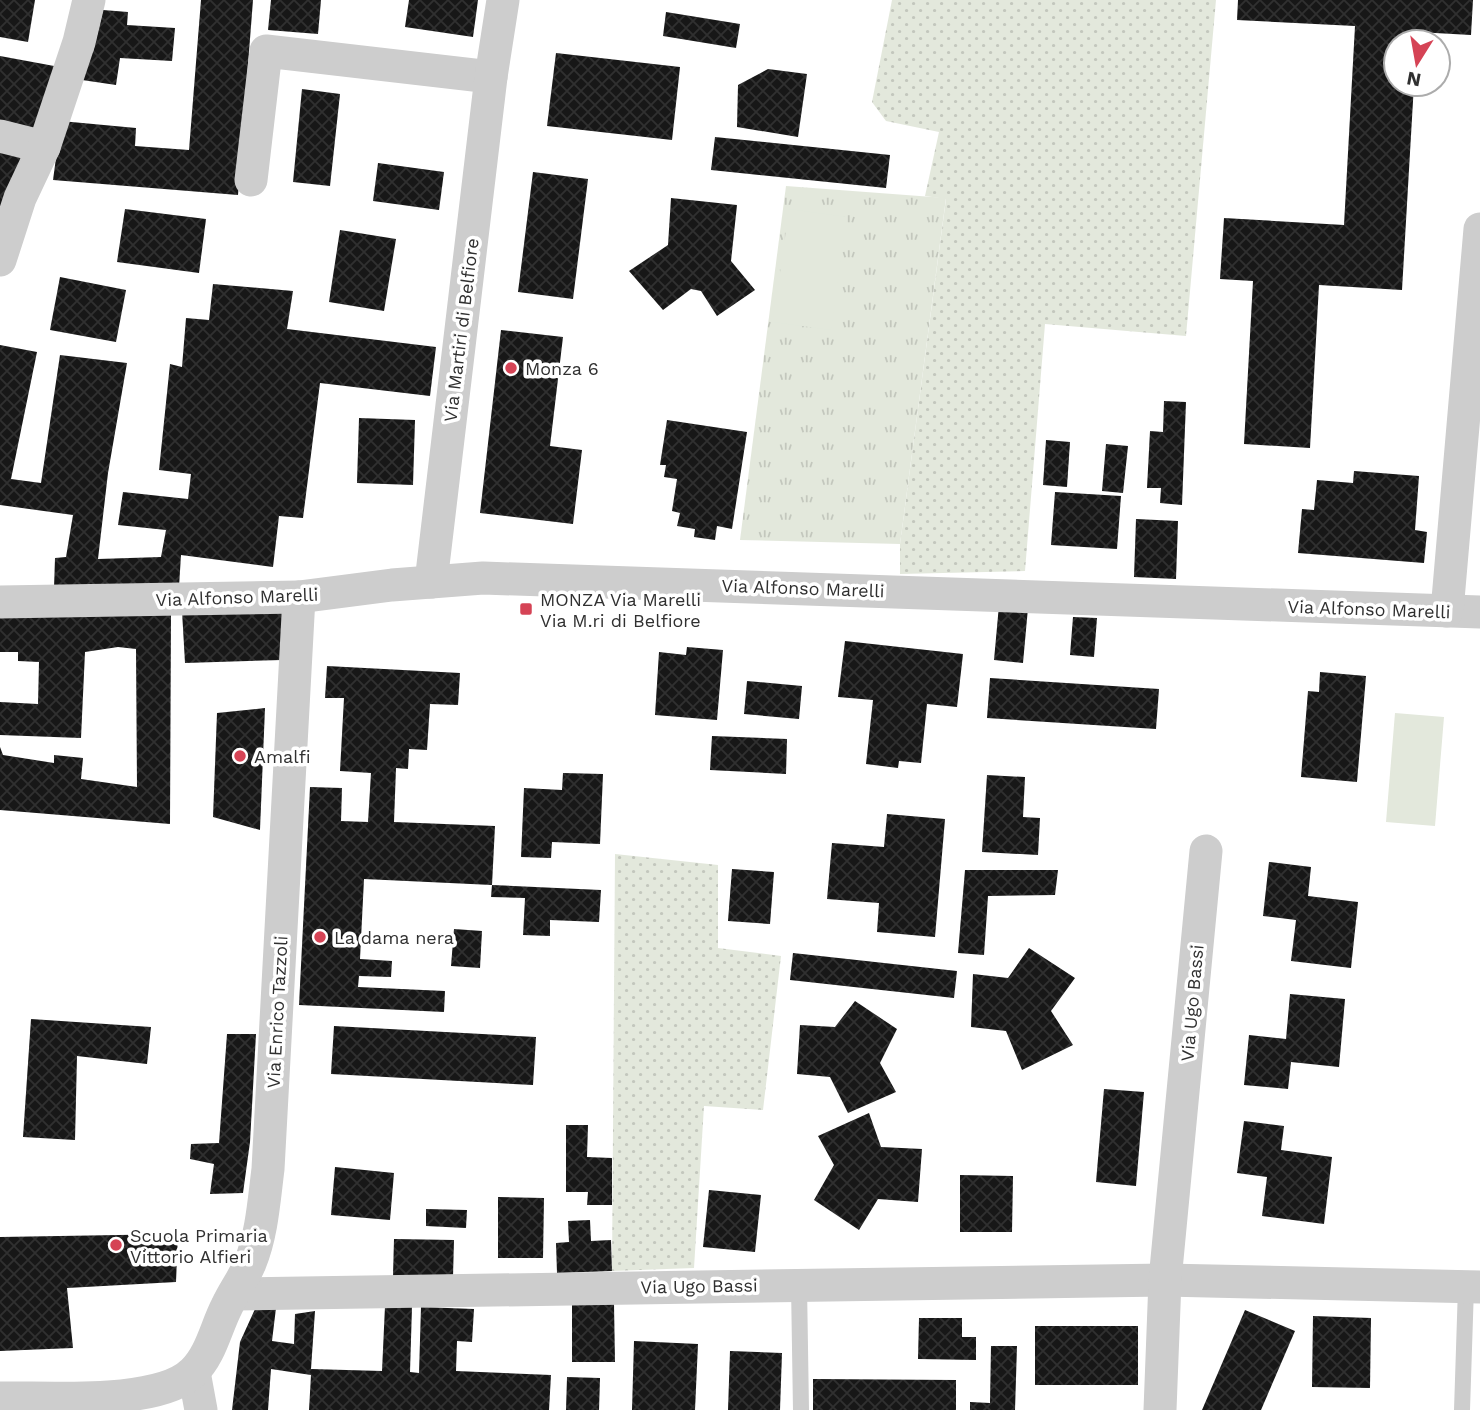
<svg xmlns="http://www.w3.org/2000/svg" width="1480" height="1410" font-family="'Work Sans',sans-serif">
	<style>
		.grass { fill: url(#grass-dots) }
		.park { fill: url(#park-tufts) }
		.pitch { fill: #e3e8dc }
		.building { fill: url(#building-cross-hatch) }
		.lines { fill: none; stroke-linecap: round; stroke-linejoin: round }
		.service { stroke: #cdcdcd; stroke-width: 16 }
		.minor { stroke: #cdcdcd; stroke-width: 33 }
		.poi-dot { fill: #d54355; stroke: #fff; stroke-width: 2.5 }
		.labels { text-anchor: middle; dominant-baseline: central; stroke-width: 7; stroke-linejoin: round; paint-order: stroke }
		.street-label { font-size: 18px; fill: #303030; stroke: #fff }
		.poi-label { font-size: 18px; fill: #303030; stroke: #fff; text-anchor: start }
	</style>
	<defs>
		<pattern id="grass-dots" width="8" height="8" patternUnits="userSpaceOnUse" patternTransform="scale(1.75)"><rect width="8" height="8" fill="#e3e8dc"/><path d="M2 2h.1M6 6h.1" fill="none" stroke="#c3c7bd" stroke-width="1.8" stroke-linecap="round"/></pattern>
		<pattern id="park-tufts" width="24" height="20" patternUnits="userSpaceOnUse" patternTransform="scale(1.75)"><rect width="24" height="20" fill="#e3e8dc"/><path d="M3 7l-1-3M5 7V3M7 7l1-3M15 17l-1-3M17 17v-4M19 17l1-3" fill="none" stroke="#c3c7bd"/></pattern>
		<pattern id="building-cross-hatch" width="8" height="8" patternUnits="userSpaceOnUse" patternTransform="scale(1.75)"><rect width="8" height="8" fill="#171717"/><path d="M0 0l8 8M0 8l8-8" fill="none" stroke="#303030"/></pattern>
	</defs>
	<rect width="100%" height="100%" fill="#fff"/>
	<g class="grass">
		<polygon points="892,0 1216,0 1186,336 1045,324 1025,571 900,574 900,544 946,199 925,196 939,132 886,121 872,102"/>
		<polygon points="615,854 718,865 718,948 781,956 763,1110 704,1106 694,1268 612,1271"/>
	</g>
	<polygon class="park" points="786,186 946,198 900,544 740,540"/>
	<g class="pitch">
		<polygon points="789,209 847,217 831,330 773,322"/>
		<polygon points="1395,713 1444,717 1435,826 1386,822"/>
	</g>
	<g class="building">
		<polygon points="0,0 35,0 28,42 0,37"/>
		<polygon points="201,0 253,0 238,195 53,180 61,121 136,128 135,146 189,150"/>
		<polygon points="271,0 321,0 318,34 268,30"/>
		<polygon points="409,0 478,0 473,37 405,27"/>
		<polygon points="1238,0 1473,0 1471,35 1417,32 1416,42 1396,42 1396,84 1414,84 1402,290 1319,285 1310,448 1244,444 1253,281 1220,279 1224,218 1344,225 1355,26 1237,20"/>
		<polygon points="103,10 128,12 127,25 175,28 172,61 120,58 116,85 82,80 85,54 93,52"/>
		<polygon points="666,12 740,24 736,48 663,36"/>
		<polygon points="556,53 680,67 672,140 547,126"/>
		<polygon points="0,56 65,68 45,132 0,123"/>
		<polygon points="768,69 807,74 798,137 737,127 738,85"/>
		<polygon points="302,89 340,94 330,186 293,182"/>
		<polygon points="715,137 890,155 886,188 711,170"/>
		<polygon points="0,145 23,151 0,226"/>
		<polygon points="378,163 444,172 439,210 373,201"/>
		<polygon points="533,172 588,179 573,299 518,292"/>
		<polygon points="671,198 737,205 731,261 755,290 717,316 701,291 691,289 663,310 629,271 668,245"/>
		<polygon points="125,209 206,219 199,273 117,262"/>
		<polygon points="340,230 396,239 384,311 329,302"/>
		<polygon points="60,277 126,290 116,342 50,330"/>
		<polygon points="213,284 293,291 287,329 436,347 430,396 320,383 303,518 279,516 273,567 181,555 179,587 54,588 55,558 66,557 73,515 0,505 0,345 37,352 11,479 41,483 60,355 127,363 108,473 98,559 161,557 166,530 118,525 123,492 188,499 191,474 159,470 170,364 182,367 186,318 209,320"/>
		<polygon points="501,330 563,337 550,446 582,450 573,524 480,513"/>
		<polygon points="1164,401 1186,402 1182,505 1160,503 1161,488 1147,488 1150,431 1163,432"/>
		<polygon points="359,418 415,420 413,485 357,483"/>
		<polygon points="667,420 747,432 732,529 717,526 715,540 694,537 695,529 677,526 680,513 672,511 677,479 664,477 666,465 660,465"/>
		<polygon points="1046,440 1070,442 1067,487 1043,485"/>
		<polygon points="1106,444 1128,446 1123,493 1102,491"/>
		<polygon points="1354,471 1419,476 1415,530 1427,532 1424,563 1298,553 1302,509 1314,510 1317,480 1353,483"/>
		<polygon points="1055,492 1121,496 1117,549 1051,545"/>
		<polygon points="1136,519 1178,521 1176,579 1134,577"/>
		<polygon points="999,605 1028,608 1023,663 994,660"/>
		<polygon points="285,608 282,660 185,663 182,611"/>
		<polygon points="171,612 170,824 0,810 0,747 3,755 54,763 54,755 83,758 81,779 137,787 136,649 118,647 85,652 81,738 0,735 0,702 38,704 39,662 18,661 18,652 0,652 0,614"/>
		<polygon points="1073,617 1097,618 1094,657 1070,655"/>
		<polygon points="845,641 963,654 957,707 927,704 921,763 899,761 898,768 866,764 873,700 838,697"/>
		<polygon points="687,647 723,650 717,720 655,715 659,652 686,655"/>
		<polygon points="327,666 460,673 458,705 430,704 427,750 409,749 408,769 396,768 394,822 495,826 492,885 364,879 360,959 392,961 391,977 359,976 358,987 445,991 444,1012 299,1005 310,787 342,788 341,821 368,822 371,773 340,771 344,698 325,698"/>
		<polygon points="1320,672 1366,676 1357,782 1301,777 1308,691 1319,692"/>
		<polygon points="990,678 1159,689 1156,729 987,718"/>
		<polygon points="747,681 802,686 799,719 744,714"/>
		<polygon points="265,708 260,830 213,817 217,713"/>
		<polygon points="712,736 787,739 786,774 710,770"/>
		<polygon points="563,773 603,774 600,844 552,842 551,858 521,857 524,788 562,790"/>
		<polygon points="987,775 1025,777 1023,817 1040,818 1038,855 982,852"/>
		<polygon points="887,814 945,819 935,937 877,932 879,903 827,899 832,843 884,847"/>
		<polygon points="1269,862 1311,867 1308,896 1358,902 1351,968 1291,961 1296,920 1263,916"/>
		<polygon points="732,869 774,872 770,924 728,921"/>
		<polygon points="965,870 1058,870 1055,895 988,896 984,955 958,953"/>
		<polygon points="492,885 601,890 599,922 550,920 550,936 523,935 525,898 491,897"/>
		<polygon points="454,929 482,931 480,968 451,966"/>
		<polygon points="1029,948 1075,978 1051,1011 1073,1045 1022,1070 1006,1031 971,1027 973,974 1008,978"/>
		<polygon points="793,953 957,971 954,998 790,980"/>
		<polygon points="1290,994 1345,999 1339,1067 1291,1062 1288,1089 1244,1085 1249,1035 1286,1039"/>
		<polygon points="855,1001 897,1029 880,1063 896,1092 848,1113 830,1077 797,1074 800,1025 835,1027"/>
		<polygon points="31,1019 151,1027 147,1064 77,1056 75,1140 23,1137"/>
		<polygon points="334,1026 536,1037 533,1085 331,1074"/>
		<polygon points="227,1034 256,1034 250,1142 243,1193 210,1194 214,1164 190,1159 191,1144 219,1143"/>
		<polygon points="1104,1089 1144,1092 1136,1186 1096,1182"/>
		<polygon points="869,1113 881,1147 922,1149 918,1202 878,1199 859,1230 814,1200 834,1165 818,1136"/>
		<polygon points="1244,1121 1284,1126 1281,1150 1332,1157 1324,1224 1262,1216 1267,1177 1237,1173"/>
		<polygon points="566,1125 588,1125 587,1157 612,1158 612,1205 587,1205 588,1192 566,1192"/>
		<polygon points="335,1167 394,1173 390,1220 331,1215"/>
		<polygon points="960,1175 1013,1176 1012,1232 960,1232"/>
		<polygon points="709,1190 761,1195 755,1252 703,1247"/>
		<polygon points="498,1197 544,1198 543,1258 498,1258"/>
		<polygon points="426,1209 467,1210 466,1228 426,1226"/>
		<polygon points="590,1220 591,1241 611,1240 612,1271 557,1273 556,1243 569,1242 568,1221"/>
		<polygon points="178,1234 176,1282 67,1288 73,1348 0,1351 0,1237"/>
		<polygon points="394,1239 454,1240 453,1277 393,1276"/>
		<polygon points="572,1304 614,1304 615,1362 572,1362"/>
		<polygon points="385,1306 412,1307 410,1372 419,1373 421,1307 474,1309 472,1342 457,1341 456,1371 551,1375 549,1410 309,1410 311,1375 271,1369 268,1410 232,1410 240,1342 255,1309 276,1308 272,1341 294,1344 295,1314 315,1311 311,1369 382,1371"/>
		<polygon points="1245,1310 1295,1331 1261,1410 1202,1410"/>
		<polygon points="1313,1316 1371,1318 1370,1388 1312,1387"/>
		<polygon points="919,1318 962,1318 962,1337 976,1337 976,1360 918,1359"/>
		<rect x="1035" y="1326" width="103" height="59"/>
		<polygon points="634,1341 698,1344 695,1410 632,1410"/>
		<polygon points="991,1346 1017,1346 1015,1410 970,1410 970,1402 990,1403"/>
		<polygon points="730,1351 782,1353 780,1410 728,1410"/>
		<polygon points="567,1377 600,1378 599,1410 566,1410"/>
		<polygon points="813,1379 956,1380 956,1410 813,1410"/>
	</g>
	<g class="lines">
		<g class="service">
			<polyline points="799,1285 801,1410"/>
			<polyline points="1462,1410 1466,1287"/>
		</g>
		<g class="minor">
			<polyline points="0,136 44,147"/>
			<polyline points="251,180 266,51 491,77"/>
			<polyline points="0,260 20,198 44,147 79,42 89,0"/>
			<polyline points="431,582 491,77 503,0"/>
			<polyline points="0,602 299,597 392,585 483,578 1480,612"/>
			<polyline points="1447,611 1480,229"/>
			<polyline points="234,1294 1165,1280 1480,1287"/>
			<polyline points="194,1372 201,1410"/>
			<path d="M 0,1398 C 48,1397 159,1406 193,1372 C 211,1355 216,1327 227,1306 C 234,1291 244,1278 250,1263 C 262,1234 264,1200 268,1169 L 299,597"/>
			<polyline points="1160,1410 1165,1280 1206,851"/>
		</g>
	</g>
	<g class="poi-dot">
		<circle cx="511" cy="368" r="7"/>
		<rect x="519" y="602" width="14" height="14" rx="3.5"/>
		<circle cx="240" cy="756" r="7"/>
		<circle cx="320" cy="937" r="7"/>
		<circle cx="116" cy="1245" r="7"/>
	</g>
	<g class="labels">
		<g class="street-label">
			<text transform="translate(461 330) rotate(-83)">Via Martiri di Belfiore</text>
			<text transform="translate(803 588) rotate(2)">Via Alfonso Marelli</text>
			<text transform="translate(237 597) rotate(-2)">Via Alfonso Marelli</text>
			<text transform="translate(1369 609) rotate(2)">Via Alfonso Marelli</text>
			<text transform="translate(1192 1003) rotate(-85)">Via Ugo Bassi</text>
			<text transform="translate(277 1012) rotate(-87)">Via Enrico Tazzoli</text>
			<text transform="translate(699 1286) rotate(-1)">Via Ugo Bassi</text>
		</g>
		<g class="poi-label">
			<text x="525" y="368">Monza 6</text>
			<text x="540" y="599">MONZA Via Marelli<tspan x="540" dy="21">Via M.ri di Belfiore</tspan></text>
			<text x="254" y="756">Amalfi</text>
			<text x="334" y="937">La dama nera</text>
			<text x="130" y="1235">Scuola Primaria<tspan x="130" dy="21">Vittorio Alfieri</tspan></text>
		</g>
	</g>
	<g transform="translate(1417 63) rotate(191)"><circle r="33" fill="#ffffff" stroke="#acacac" stroke-width="2"/>
	<path d="M0-5L12 26L0 18L-12 26Z" fill="#d54355"/>
	<text y="-10" font-size="19" font-weight="bold" text-anchor="middle" fill="#303030">N</text>
	</g>
</svg>
